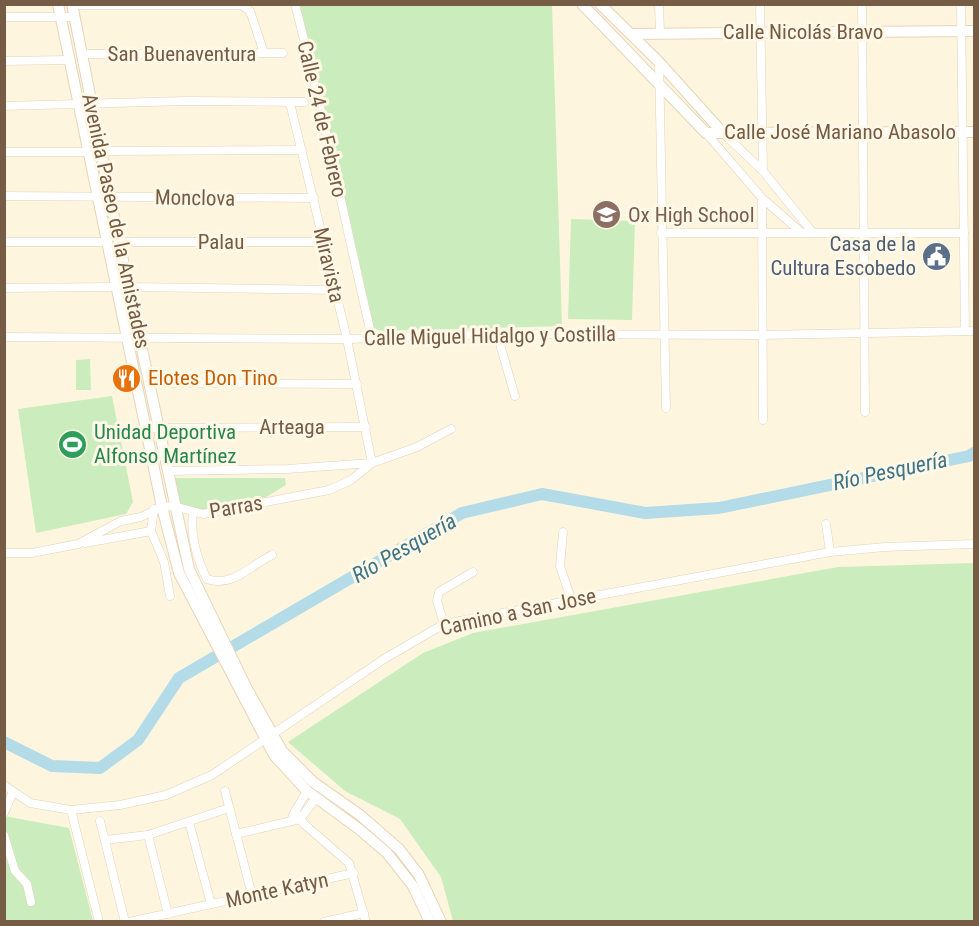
<svg xmlns="http://www.w3.org/2000/svg" width="979" height="926" font-family="'Roboto Condensed',sans-serif">
	<style>
		.green { fill: #cbecbd }
		.lines { fill: none; stroke-linecap: round; stroke-linejoin: round }
		.river { stroke: #b3dbe8; stroke-width: 12 }
		.street-casing { stroke: #e2d2bb; stroke-width: 9 }
		.secondary-casing { stroke: #e8d4b8; stroke-width: 12 }
		.street { stroke: #fff; stroke-width: 8 }
		.secondary { stroke: #fff; stroke-width: 10 }
		.labels { text-anchor: middle; dominant-baseline: central; stroke-width: 6; stroke-linejoin: round; paint-order: stroke }
		.street-label { font-size: 21px; fill: #765c45; stroke: #fff8e7 }
		.education-label { font-size: 21px; fill: #785e54; stroke: #fff8e7; text-anchor: start }
		.service-label { font-size: 21px; fill: #4e5e75; stroke: #fff8e7; text-anchor: end }
		.food-label { font-size: 21px; fill: #c56008; stroke: #fff8e7; text-anchor: start }
		.leisure-label { font-size: 21px; fill: #27864d; stroke: #fff8e7; text-anchor: start }
		.water-label { font-size: 22px; font-style: italic; fill: #3e758b; stroke: #fff8e7 }
	</style>
	<rect width="100%" height="100%" fill="#fef5df"/>
	<g class="green">
		<polygon points="298,5 552,5 562,326 380,331 374,328 320,87"/>
		<polygon points="571,219 635,221 632,320 568,319"/>
		<polygon points="90,359 91,390 76,390 76,360"/>
		<polygon points="112,396 133,502 126,514 36,533 18,409"/>
		<polygon points="175,478 285,478 286,485 261,500 227,507 181,511"/>
		<polygon points="974,563 974,921 453,921 441,877 400,819 345,791 288,742 423,653 473,633 838,567"/>
		<polygon points="4,816 69,828 93,921 5,921"/>
	</g>
	<g class="lines">
		<polyline class="river" points="4,742 52,766 100,768 138,740 179,678 462,513 542,494 645,513 719,508 969,456 974,453"/>
		<defs>
			<g id="street">
				<path d="M 295,4 C 324,115 346,227 372,338"/>
				<polyline points="659,4 660,33"/>
				<polyline points="760,4 763,171"/>
				<polyline points="862,4 865,412"/>
				<polyline points="961,4 965,331"/>
				<polyline points="72,5 241,5 250,11 264,53"/>
				<polyline points="4,17 74,17"/>
				<polyline points="81,54 283,53"/>
				<polyline points="4,61 68,60"/>
				<polyline points="659,62 666,408"/>
				<polyline points="4,106 185,101 304,102"/>
				<polyline points="722,132 763,171 813,233"/>
				<polyline points="706,133 762,198 802,233"/>
				<polyline points="100,151 302,150"/>
				<polyline points="4,152 88,152"/>
				<polyline points="4,196 314,198"/>
				<polyline points="762,198 763,420"/>
				<polyline points="661,233 964,233"/>
				<polyline points="4,242 106,242"/>
				<polyline points="119,242 324,242"/>
				<polyline points="129,287 335,290"/>
				<polyline points="4,288 115,287"/>
				<polyline points="497,334 515,396"/>
				<polyline points="4,337 347,339 497,334 762,335 974,331"/>
				<polyline points="149,383 357,384"/>
				<polyline points="146,428 366,427"/>
				<polyline points="168,471 287,469 372,463 347,339 290,103"/>
				<polyline points="154,509 151,531 164,562 170,596"/>
				<path d="M 193,513 C 190,534 197,560 207,579 C 232,588 251,565 272,555"/>
				<polyline points="826,524 830,552"/>
				<polyline points="563,532 560,566 571,599"/>
				<polyline points="85,543 151,531"/>
				<polyline points="4,553 32,553 78,544 121,521 141,517 162,507 174,506 203,514 329,490 351,480 372,463 417,447 451,429"/>
				<polyline points="444,624 437,601 439,592 473,572"/>
				<polyline points="4,785 30,803 71,810 120,805 166,795 212,775 384,659 444,624 830,552 885,547 974,544"/>
				<polyline points="225,791 252,895"/>
				<polyline points="71,810 99,922"/>
				<polyline points="295,812 304,824 349,863 366,922"/>
				<polyline points="4,813 13,792"/>
				<polyline points="293,815 307,791"/>
				<polyline points="100,821 125,922"/>
				<polyline points="189,822 211,904"/>
				<polyline points="236,834 300,819 316,798"/>
				<polyline points="4,835 15,871 27,884 31,902"/>
				<polyline points="148,835 168,914"/>
				<polyline points="105,840 148,835 229,808"/>
				<polyline points="129,922 354,873"/>
				<polyline points="324,922 364,913"/>
			</g>
			<g id="secondary">
				<polyline points="58,4 162,507 179,573 274,755 307,791 359,829 387,853 413,886 430,922"/>
				<polyline points="72,4 119,242 189,569 246,687 282,751 313,782 360,815 399,849 419,875 441,922"/>
				<polyline points="582,4 706,133 974,132"/>
				<polyline points="600,4 659,62 722,132"/>
				<polyline points="631,34 974,31"/>
			</g>
		</defs>
		<use href="#street" class="street-casing"/>
		<use href="#secondary" class="secondary-casing"/>
		<use href="#street" class="street"/>
		<use href="#secondary" class="secondary"/>
	</g>
	<defs>
		<symbol id="school-disc" viewBox="-11 -11 22 22"><circle r="9.5" fill="#8d6e63" stroke="#fff8e7"/><path d="M0-5L7-2L0 1L-7-2ZM-4 1L0 2.5L4 1V4Q0 6-4 4Z" fill="#fff"/></symbol>
		<symbol id="civic-disc" viewBox="-11 -11 22 22"><circle r="9.5" fill="#5c6f8a" stroke="#fff8e7"/><path d="M-.6-6.5H3V-4.5H.6V-3L4-1V1h2V6H-6V1h2V-1L-.6-3ZM-1.2 2.5V6h2.4V2.5Z" fill="#fff"/></symbol>
		<symbol id="restaurant-disc" viewBox="-11 -11 22 22"><circle r="9.5" fill="#e8710a" stroke="#fff8e7"/><path d="M-5-6h1v4h1v-4h1v4h1v-4h1v5L-1.5 .5V6h-2V.5L-5-1ZM5-6V6H3V1.5H1.5Q1.5-4 5-6Z" fill="#fff"/></symbol>
		<symbol id="stadium-disc" viewBox="-11 -11 22 22"><circle r="9.5" fill="#2e9e5b" stroke="#fff8e7"/><path d="M0-5a6.5 5 0 1 0 0 10a6.5 5 0 1 0 0-10ZM-3.5-1.8h7v3.6h-7Z" fill="#fff"/></symbol>
	</defs>
	<g fill-rule="evenodd">
		<use href="#school-disc" x="590" y="198" width="33" height="33"/>
		<use href="#civic-disc" x="920" y="240" width="33" height="33"/>
		<use href="#restaurant-disc" x="110" y="362" width="33" height="33"/>
		<use href="#stadium-disc" x="56" y="428" width="33" height="33"/>
	</g>
	<g class="labels">
		<g class="street-label">
			<text x="803" y="32">Calle Nicolás Bravo</text>
			<text x="182" y="54">San Buenaventura</text>
			<text transform="translate(322 119) rotate(77)">Calle 24 de Febrero</text>
			<text x="840" y="132">Calle José Mariano Abasolo</text>
			<text transform="translate(195 198) rotate(1)">Monclova</text>
			<text transform="translate(116 221) rotate(78)">Avenida Paseo de la Amistades</text>
			<text x="221" y="242">Palau</text>
			<text transform="translate(329 265) rotate(77)">Miravista</text>
			<text transform="translate(490 336) rotate(-1)">Calle Miguel Hidalgo y Costilla</text>
			<text x="292" y="427">Arteaga</text>
			<text transform="translate(236 507) rotate(-10)">Parras</text>
			<text transform="translate(518 612) rotate(-12)">Camino a San Jose</text>
			<text transform="translate(277 890) rotate(-12)">Monte Katyn</text>
		</g>
		<g class="education-label">
			<text x="628" y="215">Ox High School</text>
		</g>
		<g class="service-label">
			<text x="916" y="244">Casa de la<tspan x="916" dy="24">Cultura Escobedo</tspan></text>
		</g>
		<g class="food-label">
			<text x="148" y="378">Elotes Don Tino</text>
		</g>
		<g class="leisure-label">
			<text x="94" y="432">Unidad Deportiva<tspan x="94" dy="24">Alfonso Martínez</tspan></text>
		</g>
		<g class="water-label">
			<text transform="translate(890 471) rotate(-12)">Río Pesquería</text>
			<text transform="translate(404 548) rotate(-30)">Río Pesquería</text>
		</g>
	</g>
	<rect width="979" height="926" fill="none" stroke="#765c45" stroke-width="12"/>
</svg>
